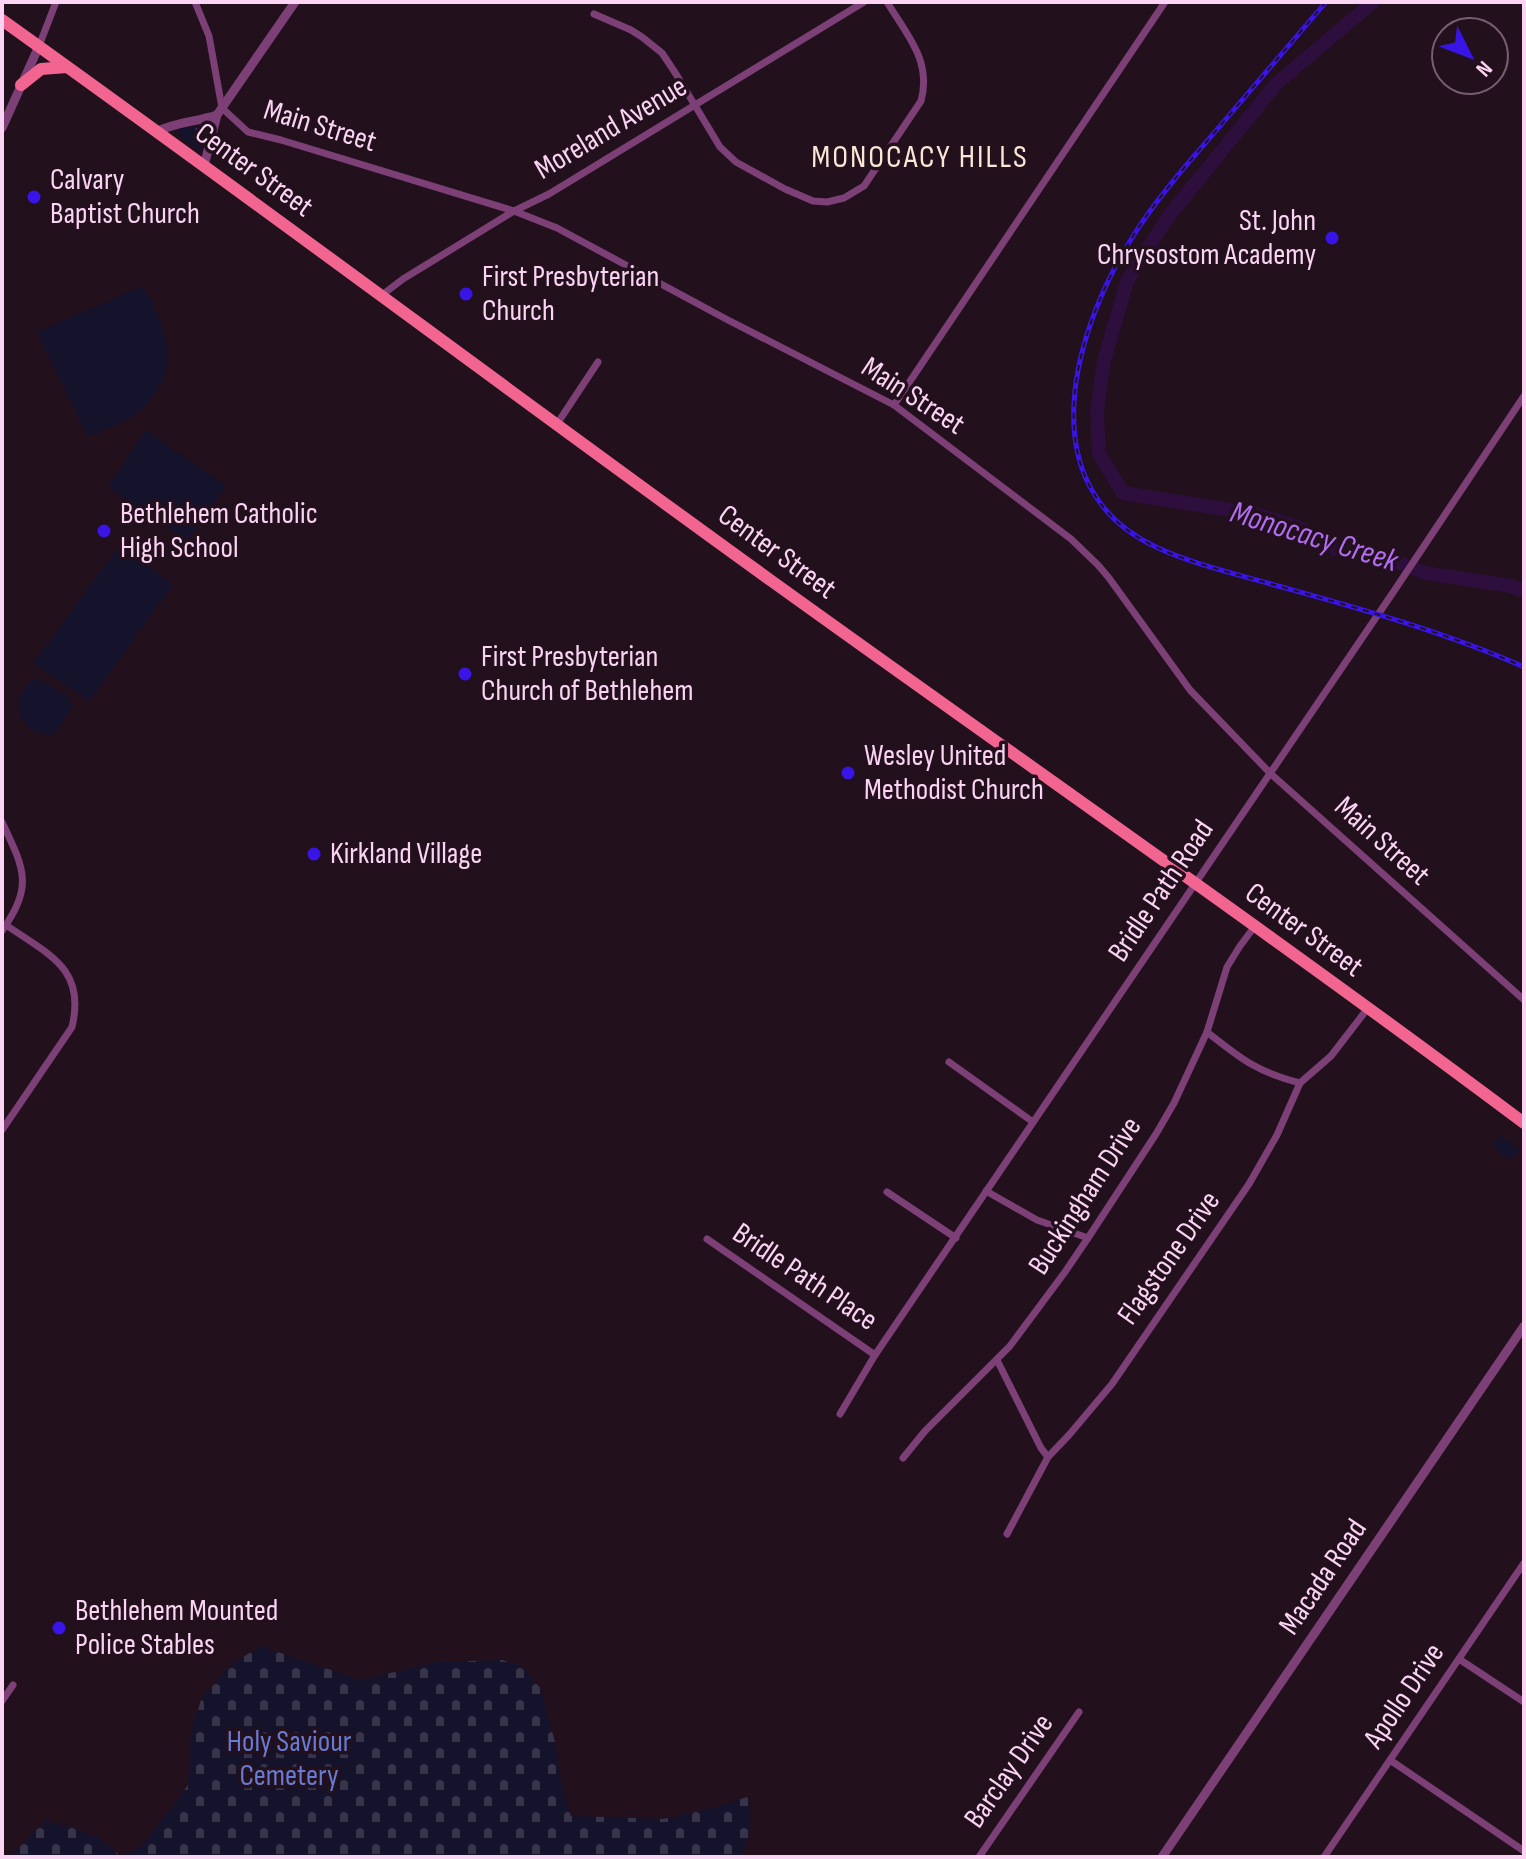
<svg xmlns="http://www.w3.org/2000/svg" width="1526" height="1859" font-family="'Sofia Sans Condensed',sans-serif">
	<style>
		.grass { fill: url(#grass-tufts) }
		.cemetery { fill: url(#cemetery-stones) }
		.garden { fill: #14132b }
		.lines { fill: none; stroke-linecap: round; stroke-linejoin: round }
		.river { stroke: #2e0e3c; stroke-width: 14 }
		.minor { stroke: #7c3f76; stroke-width: 7 }
		.tertiary { stroke: #7c3f76; stroke-width: 9 }
		.primary { stroke: #f16590; stroke-width: 12 }
		.rail-casing { stroke: #3815e6; stroke-width: 5 }
		.rail { stroke: #22101d; stroke-width: 2; stroke-dasharray: 6; stroke-linecap: butt }
		.poi-dot { fill: #3815e6; stroke: #22101d; stroke-width: 3 }
		.labels { text-anchor: middle; dominant-baseline: central; stroke-width: 7; stroke-linejoin: round; paint-order: stroke }
		.street-label { font-size: 30px; fill: #fbd4f4; stroke: #22101d }
		.poi-label { font-size: 30px; fill: #fbd4f4; stroke: #22101d; text-anchor: start }
		.park-label { font-size: 30px; fill: #677bd4; stroke: #22101d }
		.neighbourhood-label { font-size: 32px; letter-spacing: 2px; fill: #fbe6d6; stroke: #22101d }
		.water-label { font-size: 32px; font-style: italic; fill: #b26cf2; stroke: #22101d }
	</style>
	<defs>
		<pattern id="grass-tufts" width="24" height="20" patternUnits="userSpaceOnUse" patternTransform="scale(2)"><rect width="24" height="20" fill="#14132b"/><path d="M3 7l-1-3M5 7V3M7 7l1-3M15 17l-1-3M17 17v-4M19 17l1-3" fill="none" stroke="#37344a"/></pattern>
		<pattern id="cemetery-stones" width="16" height="16" patternUnits="userSpaceOnUse" patternTransform="scale(2)"><rect width="16" height="16" fill="#14132b"/><path d="M2 7V4a2 2 0 0 1 4 0v3zM10 15v-3a2 2 0 0 1 4 0v3z" fill="#37344a"/></pattern>
	</defs>
	<rect width="100%" height="100%" fill="#22101d"/>
	<polygon class="grass" points="207,125 204,146 202,149 198,150 178,135 180,128"/>
	<path class="cemetery" d="M 260,1646 L 361,1680 L 437,1662 L 502,1660 L 522,1666 L 541,1689 L 555,1742 L 561,1784 L 571,1816 L 663,1819 L 717,1807 L 750,1796 L 749,1833 L 742,1857 L 10,1857 L 45,1821 C 73,1827 100,1834 121,1857 L 141,1846 L 173,1806 L 188,1785 L 191,1733 L 201,1700 L 228,1667 Z"/>
	<g class="garden">
		<path d="M 143,286 C 161,321 180,354 156,392 C 150,401 143,410 134,415 C 120,424 103,430 88,437 L 37,332 Z"/>
		<polygon points="146,430 226,486 187,541 108,487"/>
		<polygon points="120,545 173,585 89,701 33,663"/>
		<path d="M 35,679 L 38,679 L 69,697 L 72,706 L 55,734 C 20,738 4,698 35,679 Z"/>
		<polygon points="1500,1136 1519,1150 1511,1160 1492,1146"/>
	</g>
	<g class="lines">
		<polyline class="river" points="1373,2 1277,83 1168,217 1127,281 1104,361 1097,410 1099,454 1123,493 1255,514 1298,527 1335,549 1400,563 1425,573 1511,586 1524,591"/>
		<g class="minor">
			<polyline points="195,2 209,36 222,108 248,132 281,140 514,211 557,228 726,319 894,405 964,458 1071,539 1098,565 1109,578 1190,690 1270,773 1524,1000"/>
			<path d="M 594,14 L 631,30 L 642,37 L 662,53 L 676,74 L 720,147 L 736,162 L 785,189 L 813,201 L 827,202 L 844,198 L 864,186 L 921,101 C 932,61 907,35 887,2"/>
			<polyline points="39,46 56,2"/>
			<polyline points="382,295 403,279 514,211 549,194 864,2"/>
			<polyline points="894,405 1165,2"/>
			<polyline points="557,424 598,362"/>
			<path d="M 2,822 C 24,869 34,885 2,931"/>
			<path d="M 1207,1032 C 1241,1059 1257,1072 1300,1083"/>
			<polyline points="949,1062 1033,1122"/>
			<path d="M 2,1130 L 72,1027 C 86,968 49,955 6,925"/>
			<polyline points="986,1191 1037,1220 1088,1238"/>
			<polyline points="887,1192 956,1238"/>
			<polyline points="707,1239 875,1355"/>
			<polyline points="997,1360 1041,1448 1048,1457"/>
			<polyline points="840,1414 875,1355 1394,591 1524,396"/>
			<polyline points="903,1458 925,1431 1010,1346 1065,1272 1088,1238 1156,1134 1174,1103 1207,1032 1227,967 1240,946 1255,926"/>
			<polyline points="1007,1534 1048,1457 1069,1435 1112,1384 1249,1184 1277,1135 1300,1083 1331,1056 1368,1008"/>
			<polyline points="1459,1659 1524,1702"/>
			<polyline points="2,1701 13,1685"/>
			<polyline points="1390,1760 1524,1851"/>
			<polyline points="979,1857 1079,1712"/>
			<polyline points="1324,1857 1524,1563"/>
		</g>
		<g class="tertiary">
			<polyline points="2,128 39,46"/>
			<path d="M 156,132 C 175,122 196,122 217,115"/>
			<polyline points="204,166 217,115 295,2"/>
			<polyline points="1162,1857 1524,1326"/>
		</g>
		<g class="primary">
			<path d="M 2,20 C 261,205 515,396 773,582 C 1023,762 1277,938 1524,1123"/>
			<polyline points="21,85 41,69 67,67"/>
		</g>
		<defs>
			<path id="rail" d="M 1326,2 C 1290,44 1255,85 1220,126 C 1191,160 1161,193 1137,230 C 1075,324 1025,486 1156,547 C 1192,564 1233,573 1271,584 C 1357,608 1443,631 1524,667"/>
		</defs>
		<use href="#rail" class="rail-casing"/>
		<use href="#rail" class="rail"/>
	</g>
	<g class="poi-dot">
		<circle cx="34" cy="197" r="8"/>
		<circle cx="1332" cy="238" r="8"/>
		<circle cx="466" cy="294" r="8"/>
		<circle cx="104" cy="531" r="8"/>
		<circle cx="465" cy="674" r="8"/>
		<circle cx="848" cy="773" r="8"/>
		<circle cx="314" cy="854" r="8"/>
		<circle cx="59" cy="1628" r="8"/>
	</g>
	<g class="labels">
		<g class="street-label">
			<text transform="translate(320 126) rotate(17)">Main Street</text>
			<text transform="translate(611 128) rotate(-31)">Moreland Avenue</text>
			<text transform="translate(254 170) rotate(36)">Center Street</text>
			<text transform="translate(913 396) rotate(33)">Main Street</text>
			<text transform="translate(777 552) rotate(36)">Center Street</text>
			<text transform="translate(1382 841) rotate(42)">Main Street</text>
			<text transform="translate(1161 891) rotate(-56)">Bridle Path Road</text>
			<text transform="translate(1304 930) rotate(36)">Center Street</text>
			<text transform="translate(1085 1196) rotate(-57)">Buckingham Drive</text>
			<text transform="translate(1169 1258) rotate(-55)">Flagstone Drive</text>
			<text transform="translate(805 1277) rotate(34)">Bridle Path Place</text>
			<text transform="translate(1323 1577) rotate(-56)">Macada Road</text>
			<text transform="translate(1404 1696) rotate(-56)">Apollo Drive</text>
			<text transform="translate(1009 1771) rotate(-55)">Barclay Drive</text>
		</g>
		<g class="poi-label">
			<text x="50" y="180">Calvary<tspan x="50" dy="34">Baptist Church</tspan></text>
			<text x="1316" y="221" text-anchor="end">St. John<tspan x="1316" dy="34">Chrysostom Academy</tspan></text>
			<text x="482" y="277">First Presbyterian<tspan x="482" dy="34">Church</tspan></text>
			<text x="120" y="514">Bethlehem Catholic<tspan x="120" dy="34">High School</tspan></text>
			<text x="481" y="657">First Presbyterian<tspan x="481" dy="34">Church of Bethlehem</tspan></text>
			<text x="864" y="756">Wesley United<tspan x="864" dy="34">Methodist Church</tspan></text>
			<text x="330" y="854">Kirkland Village</text>
			<text x="75" y="1611">Bethlehem Mounted<tspan x="75" dy="34">Police Stables</tspan></text>
		</g>
		<g class="park-label">
			<text x="289" y="1742">Holy Saviour<tspan x="289" dy="34">Cemetery</tspan></text>
		</g>
		<g class="neighbourhood-label">
			<text x="920" y="157">MONOCACY HILLS</text>
		</g>
		<g class="water-label">
			<text transform="translate(1314 537) rotate(17)">Monocacy Creek</text>
		</g>
	</g>
	<rect width="1526" height="1859" fill="none" stroke="#fbd4f4" stroke-width="8"/>
	<g transform="translate(1470 56) rotate(132)"><circle r="38" fill="#22101d" stroke="#795e73" stroke-width="2"/>
	<path d="M0-6L14 30L0 20L-14 30Z" fill="#3815e6"/>
	<text y="-12" font-size="22" font-weight="bold" text-anchor="middle" fill="#fbd4f4">N</text>
	</g>
</svg>
